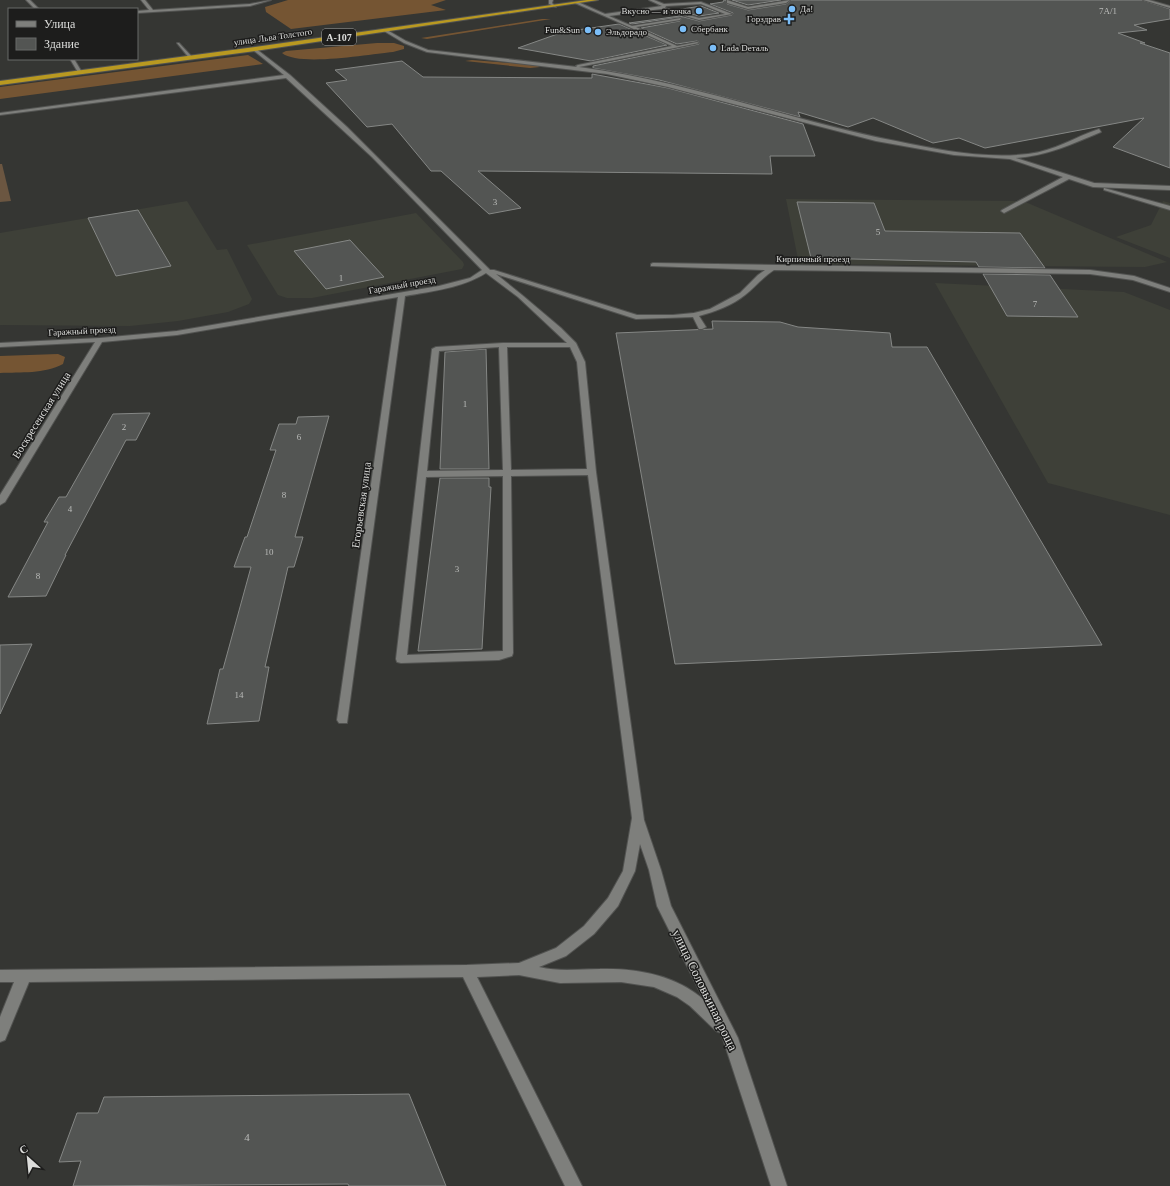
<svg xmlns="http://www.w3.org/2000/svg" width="1170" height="1186" font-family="Georgia,serif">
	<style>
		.built { fill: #3e4038 }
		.green { fill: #6b5641 }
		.forest { fill: #755533 }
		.building { fill: #535553; stroke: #858785 }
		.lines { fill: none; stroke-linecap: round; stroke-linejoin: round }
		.minor-casing { stroke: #525351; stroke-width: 2 }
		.highway-casing { stroke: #525351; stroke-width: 2 }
		.minor { fill: #7e7f7c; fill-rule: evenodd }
		.highway { fill: #b99921; fill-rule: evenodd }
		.poi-dot { fill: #7bbef8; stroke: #1d1d1c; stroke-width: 1.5 }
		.labels { text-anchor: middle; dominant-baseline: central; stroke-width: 3; stroke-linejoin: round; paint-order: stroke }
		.far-poi-label { font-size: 9px; fill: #dcdddb; stroke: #1d1d1c; text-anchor: start }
		.number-label { font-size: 9px; fill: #babbb9 }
		.far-street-label { font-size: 9px; fill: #dcdddb; stroke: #1d1d1c }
		.shield { fill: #1d1d1c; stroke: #a3a3a2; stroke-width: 1 }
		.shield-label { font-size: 10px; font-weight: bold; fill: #dcdddb }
		.street-label { font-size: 11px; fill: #dcdddb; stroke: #1d1d1c }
		.near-number-label { font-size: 11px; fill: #babbb9 }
		.near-street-label { font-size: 13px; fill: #dcdddb; stroke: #1d1d1c }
	</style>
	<rect width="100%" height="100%" fill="#353633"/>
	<g class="built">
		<polygon points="786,199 1023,201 1167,262 1145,267 799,264"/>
		<polygon points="187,201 217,250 227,249 252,299 249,304 228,312 178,321 130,326 0,325 0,233"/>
		<polygon points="1163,201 1170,203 1170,258 1116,237 1151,225"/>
		<polygon points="416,213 463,262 464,265 462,269 312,298 287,298 278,295 247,245"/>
		<polygon points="935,283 1124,292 1170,310 1170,515 1048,483"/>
	</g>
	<polygon class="green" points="0,164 2,164 11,201 0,202"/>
	<g class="forest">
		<polygon points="288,0 446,0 431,5 446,10 291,29 266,12 265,7"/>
		<polygon points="542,19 551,19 427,39 421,38"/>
		<path d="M 377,43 L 394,43 L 404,46 L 404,49 L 393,52 C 370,54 299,67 282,53 L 286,51 Z"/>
		<polygon points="248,55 263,64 0,99 0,87"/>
		<polygon points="472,60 536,65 540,67 530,68 465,61"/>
		<path d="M 58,354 L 65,357 L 63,364 C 44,374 21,372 0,373 L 0,356 Z"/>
	</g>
	<g class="building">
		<polygon points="724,0 726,0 727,4 748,10 786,4 791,0 1142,0 1170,9 1170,19 1134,25 1147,30 1118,33 1145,43 1140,43 1170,53 1170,168 1113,147 1144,118 985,148 959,138 933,143 873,118 848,127 798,112 800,117 659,80 593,68 593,66 699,44 700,43 697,41 677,44 641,28 680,21 682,17 632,24 629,23 680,16 699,21 732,15 733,13 710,4 723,2"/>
		<polygon points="732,0 781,0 748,5"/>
		<polygon points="701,6 719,13 699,16 676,10"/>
		<polygon points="619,24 667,45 591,61 518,48 563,32"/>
		<polygon points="402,61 423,77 592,78 592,74 668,88 803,124 815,156 770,156 772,174 478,171 521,208 489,214 441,171 431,171 392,124 367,127 326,83 347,80 335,70"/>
		<polygon points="797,202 874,203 885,231 1020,233 1045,268 979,267 976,262 811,258"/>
		<polygon points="138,210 171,266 116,276 88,218"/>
		<polygon points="350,240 384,277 326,289 294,251"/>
		<polygon points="983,274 1050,275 1078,317 1007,316"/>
		<polygon points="712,321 780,322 798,327 890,333 892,347 927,347 1102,645 675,664 616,333 713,329"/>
		<polygon points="486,349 489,469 440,469 445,352"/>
		<polygon points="150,413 136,440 126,440 65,555 66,555 46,596 8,597 48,522 44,522 59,497 66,497 113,414"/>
		<polygon points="329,416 295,537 303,537 294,567 288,567 265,667 269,667 259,721 207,724 220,669 223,669 251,567 234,567 245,537 247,537 276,450 270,450 279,424 296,424 298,417"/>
		<polygon points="440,478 489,478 489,487 491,487 482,649 418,651"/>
		<polygon points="32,644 0,714 0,645"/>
		<polygon points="409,1094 446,1186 349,1186 348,1184 73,1186 81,1161 59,1162 77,1113 98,1113 104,1097"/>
	</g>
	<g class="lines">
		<defs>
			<g id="minor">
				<polygon points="26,0 30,0 39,9 35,9"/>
				<polygon points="141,0 145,0 153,10 250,4 271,0 250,6 137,13 137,11 149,10"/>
				<polygon points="549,0 553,0 552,3 556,7 549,4"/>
				<path d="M 649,0 L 654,0 L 664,4 L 701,2 L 732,14 L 699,20 L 661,9 L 609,16 L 632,26 L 681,18 L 680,20 L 636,27 L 677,46 L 697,42 L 699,43 L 579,67 C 686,81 790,120 896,141 C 939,150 984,159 1028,154 C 1054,151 1075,137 1099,129 L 1101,132 C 1072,144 1047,156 1016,158 L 1094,183 L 1170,186 L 1170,190 L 1093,187 L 1069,179 L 1004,213 L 1001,211 L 1002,210 L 1063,177 L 1010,159 L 954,155 L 876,141 L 668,87 L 607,74 L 427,52 L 404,43 L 384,31 L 387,30 L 406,41 L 428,50 L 577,67 L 576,66 L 578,65 L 672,46 L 575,3 L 578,2 L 605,14 L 662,6 ZM 701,4 L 725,14 L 699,18 L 665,8 L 666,6 Z"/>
				<polygon points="727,0 748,7 790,0 786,3 748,9 727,3"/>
				<polygon points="1143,0 1149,0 1170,6 1170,8"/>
				<polygon points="177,43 179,43 194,59 190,59"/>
				<path d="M 255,48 L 290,75 L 347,127 L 490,270 L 494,270 L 637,315 L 673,315 L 694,313 L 710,309 L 740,293 L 758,275 L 765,270 L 651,266 L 651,264 L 653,263 L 1090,270 L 1134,276 L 1170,288 L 1170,292 L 1133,280 L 1090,274 L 774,270 C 763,277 755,287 745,295 C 733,305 714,312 699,316 L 706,327 L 702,329 L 699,329 L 693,317 L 636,319 L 496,274 L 522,295 L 561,328 L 576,343 L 585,362 L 596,472 L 644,820 L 661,870 L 671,906 L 738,1038 L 787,1186 L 771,1186 L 721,1033 L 716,1031 L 690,1006 L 677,997 L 654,987 L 621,982 L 560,983 L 519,975 L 477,977 L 582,1186 L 565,1186 L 463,977 L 29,982 L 5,1040 L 0,1042 L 0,1017 L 14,982 L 0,982 L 0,970 L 467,965 L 519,963 L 556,948 L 584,926 L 608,898 L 623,871 L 632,818 L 588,475 L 511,476 L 513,653 L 512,656 L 499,660 L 401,663 L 397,662 L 396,659 L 432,349 L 436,347 L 503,343 L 567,343 L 518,297 L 486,273 C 462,288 433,291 405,296 L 347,723 L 339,723 L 337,720 L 398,297 L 177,335 L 102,342 L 5,502 L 0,505 L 0,495 L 95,342 L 0,347 L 0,343 L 100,338 L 177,331 L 439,286 L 470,278 L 482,270 L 372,157 L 286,78 L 0,115 L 0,113 L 284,75 L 253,50 ZM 499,347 L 503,470 L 427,471 L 439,351 ZM 507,347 L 570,347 L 577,362 L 587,469 L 511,470 ZM 503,476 L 503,651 L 407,655 L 426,477 ZM 640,844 L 649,870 L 657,906 L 704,1000 C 676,975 637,968 600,969 C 579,969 560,972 539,967 L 566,956 L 594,934 L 618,906 L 635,871 Z"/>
				<polygon points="70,59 74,59 83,74 79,74"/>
				<polygon points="1104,188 1170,206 1170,210 1104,190"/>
			</g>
			<polygon id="highway" points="587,0 598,0 255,51 0,85 0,81 255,47"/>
		</defs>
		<use href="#minor" class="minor-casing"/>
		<use href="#highway" class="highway-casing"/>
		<use href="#minor" class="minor"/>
		<use href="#highway" class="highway"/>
	</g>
	<g class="poi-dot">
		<circle cx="792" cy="9" r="4"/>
		<circle cx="699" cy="11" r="4"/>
		<path d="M787 13h4v4h4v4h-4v4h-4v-4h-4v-4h4z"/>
		<circle cx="683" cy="29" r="4"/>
		<circle cx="588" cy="30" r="4"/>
		<circle cx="598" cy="32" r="4"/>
		<circle cx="713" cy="48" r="4"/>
	</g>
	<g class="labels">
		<g class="far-poi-label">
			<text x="800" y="9">Да!</text>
			<text x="691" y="11" text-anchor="end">Вкусно — и точка</text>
			<text x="781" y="19" text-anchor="end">Горздрав</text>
			<text x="691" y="29">Сбербанк</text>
			<text x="580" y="30" text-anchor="end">Fun&amp;Sun</text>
			<text x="606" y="32">Эльдорадо</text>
			<text x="721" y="48">Lada Dеталь</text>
		</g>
		<g class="number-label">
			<text x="1108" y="11">7А/1</text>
			<text x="495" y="202">3</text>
			<text x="878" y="232">5</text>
			<text x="341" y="278">1</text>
			<text x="1035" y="304">7</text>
			<text x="465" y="404">1</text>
			<text x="124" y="427">2</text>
			<text x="299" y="437">6</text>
			<text x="284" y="495">8</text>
			<text x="70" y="509">4</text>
			<text x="269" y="552">10</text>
			<text x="457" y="569">3</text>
			<text x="38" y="576">8</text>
			<text x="239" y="695">14</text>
		</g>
		<g class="far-street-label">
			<text transform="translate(273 37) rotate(-8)">улица Льва Толстого</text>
			<text x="813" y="259">Кирпичный проезд</text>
			<text transform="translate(402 285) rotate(-10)">Гаражный проезд</text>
			<text transform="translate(82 331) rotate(-3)">Гаражный проезд</text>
		</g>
		<rect class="shield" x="322" y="29" width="34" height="16" rx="3"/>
		<g class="shield-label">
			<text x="339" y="37">А-107</text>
		</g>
		<g class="street-label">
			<text transform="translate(41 415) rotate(-58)">Воскресенская улица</text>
			<text transform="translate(361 505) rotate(-82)">Егорьевская улица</text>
		</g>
		<g class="near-number-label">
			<text x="247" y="1137">4</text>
		</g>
		<g class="near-street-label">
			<text transform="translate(705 990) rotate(64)">улица Соловьиная роща</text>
		</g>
	</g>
	<rect x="8" y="8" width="130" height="52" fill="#1d1d1c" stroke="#696a68"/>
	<rect x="16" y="21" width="20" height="6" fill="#7e7f7c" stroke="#696a68"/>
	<text x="44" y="28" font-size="12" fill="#dcdddb">Улица</text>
	<rect x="16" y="38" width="20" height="12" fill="#535553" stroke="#696a68"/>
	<text x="44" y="48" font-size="12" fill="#dcdddb">Здание</text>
	<g transform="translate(28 1158) rotate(333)" stroke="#1d1d1c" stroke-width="3" paint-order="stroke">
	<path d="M0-3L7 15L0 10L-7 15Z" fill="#dcdddb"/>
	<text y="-6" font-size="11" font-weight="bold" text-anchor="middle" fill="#dcdddb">С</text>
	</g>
</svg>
